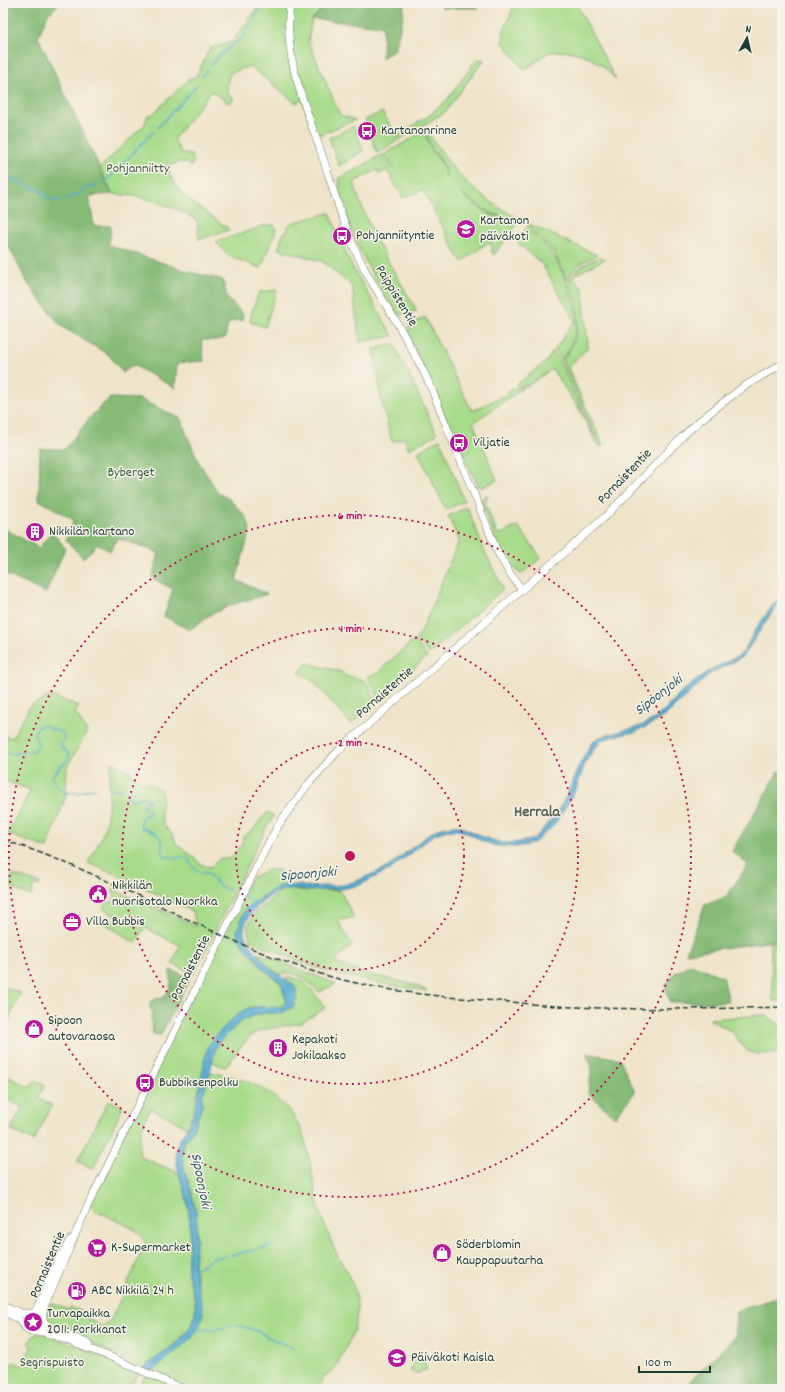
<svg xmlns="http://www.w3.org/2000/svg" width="785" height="1392" font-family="Dekko,sans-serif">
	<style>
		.green { fill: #a7db8a; stroke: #638c5f }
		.forest { fill: #85bb76; stroke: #527c55 }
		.water { fill: #57acd3; stroke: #3b7484 }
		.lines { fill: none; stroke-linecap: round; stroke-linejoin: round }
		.stream { stroke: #57acd3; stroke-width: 1.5 }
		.secondary-casing { stroke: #687768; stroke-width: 8 }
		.secondary { stroke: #fff; stroke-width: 7 }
		.rail { stroke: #1f3d34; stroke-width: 1.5; stroke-dasharray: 6 3; stroke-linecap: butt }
		.ring { fill: none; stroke: #c2185b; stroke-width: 2; stroke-dasharray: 2 4 }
		.labels { text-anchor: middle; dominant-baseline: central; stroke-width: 3; stroke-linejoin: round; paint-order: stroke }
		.poi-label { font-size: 14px; fill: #1f3d34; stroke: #f7f3e8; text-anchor: start }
		.park-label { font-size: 14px; fill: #3a5d45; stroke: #f7f3e8 }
		.street-label { font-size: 14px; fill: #1f3d34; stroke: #f7f3e8 }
		.water-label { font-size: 15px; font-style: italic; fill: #305e64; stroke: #f7f3e8 }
		.quarter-label { font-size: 16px; font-weight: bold; fill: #5f6653; stroke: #f7f3e8 }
		.centre { fill: #c2185b; stroke: #f7f3e8; stroke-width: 2 }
		.ring-label { font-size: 12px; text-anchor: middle; font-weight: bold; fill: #c2185b; stroke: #f7f3e8; stroke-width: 3; stroke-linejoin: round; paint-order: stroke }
	</style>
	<rect width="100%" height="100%" fill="#f7f3e8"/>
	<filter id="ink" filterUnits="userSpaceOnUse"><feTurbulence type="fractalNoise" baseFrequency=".025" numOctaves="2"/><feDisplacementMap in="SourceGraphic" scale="8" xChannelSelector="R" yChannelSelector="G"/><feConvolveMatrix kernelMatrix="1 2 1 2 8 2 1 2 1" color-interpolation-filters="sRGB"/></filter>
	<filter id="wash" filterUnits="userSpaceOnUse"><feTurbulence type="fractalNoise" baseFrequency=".012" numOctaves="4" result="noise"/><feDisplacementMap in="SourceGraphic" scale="16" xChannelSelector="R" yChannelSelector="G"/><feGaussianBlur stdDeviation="0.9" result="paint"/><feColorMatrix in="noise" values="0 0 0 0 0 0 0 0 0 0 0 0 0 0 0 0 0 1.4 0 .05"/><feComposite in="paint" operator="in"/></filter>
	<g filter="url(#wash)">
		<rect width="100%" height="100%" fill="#efe4c9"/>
		<g class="green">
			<path d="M 261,3 L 319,3 L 319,13 L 312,19 L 308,41 L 340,115 L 356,120 L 316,136 L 302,99 L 296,103 L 250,66 L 230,73 C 227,83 224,92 234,99 L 229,103 L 211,91 L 174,139 L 182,154 L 192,155 L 192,158 L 194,162 L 191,167 C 184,158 175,164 166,167 L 180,192 L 196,205 L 230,230 L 199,239 L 197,220 L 177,209 L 154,201 L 134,196 L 112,194 L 100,168 L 145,124 L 148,114 L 152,115 L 188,80 L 197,75 L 210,48 L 232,42 Z"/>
			<polygon points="515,3 576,3 616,80 604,67 587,56 570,51 549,52 524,70 503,42 504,30"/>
			<polygon points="477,59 484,60 445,112 377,153 365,120 382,112 397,136 431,114 447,100"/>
			<polygon points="354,126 363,151 339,166 329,138"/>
			<path d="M 425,130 L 426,130 C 434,141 442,153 451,165 C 469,188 494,206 520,219 L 519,221 L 490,213 L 463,195 L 472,203 L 490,214 L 519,222 L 494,255 L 491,251 L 493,249 L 491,244 L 488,242 L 462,262 L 454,249 L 423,190 L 403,198 L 387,170 L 379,174 L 377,170 L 354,182 C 366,229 393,269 417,311 L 398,315 C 370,274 351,237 338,189 L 340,185 L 339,179 L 340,178 L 383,154 L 392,168 L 394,167 L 385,154 L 424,131 L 431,150 L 441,162 L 447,178 L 442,162 L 432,149 Z"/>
			<polygon points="330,213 350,263 393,336 360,342 352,286 322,261 278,249 284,232 287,232 288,226 291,223"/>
			<path d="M 529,224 L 597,255 C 582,263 575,264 568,281 L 554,252 L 547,243 L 527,227 Z"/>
			<polygon points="266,225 274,225 276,230 261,268 228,256 216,242"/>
			<path d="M 526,229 C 532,234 540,239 545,244 C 558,258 578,304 577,322 C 576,334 570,350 562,359 L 555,349 L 575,321 L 542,264 L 517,242 Z"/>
			<path d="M 600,257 L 605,259 L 573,276 L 583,289 L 588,347 L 568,368 L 603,445 L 600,447 L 562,360 C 573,349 580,329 578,314 C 577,303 573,293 569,284 C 577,266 583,265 600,257 Z"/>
			<polygon points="277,290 265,327 250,322 251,315 259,292"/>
			<polygon points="425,317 472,411 505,395 513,388 524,387 473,423 497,480 483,487 479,487 468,465 458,439 449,425 408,333 410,325"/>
			<polygon points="394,344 437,434 409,449 404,438 392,442 382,405 374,349"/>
			<polygon points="553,351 560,361 597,444 581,412 552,369 527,386 516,385 547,361"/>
			<polygon points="440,439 464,501 446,510 418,452"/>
			<path d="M 488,495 L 485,503 L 498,535 L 518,526 L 541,558 L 521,574 C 499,556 490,526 481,501 L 483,497 Z"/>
			<polygon points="467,507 485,552 503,589 429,654 416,638 420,635 459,540 448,516"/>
			<path d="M 414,640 L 427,657 L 380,698 C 374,692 373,683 367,677 L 377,673 Z"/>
			<path d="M 307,663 L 342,672 L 345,676 C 351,677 363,678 367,683 C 371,688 371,695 377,700 L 351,724 L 314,682 L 299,673 Z"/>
			<polygon points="51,696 79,706 75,712 87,732 67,767 66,796 47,848 7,834 31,790 3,780 3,735 12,738 30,706"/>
			<path d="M 112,762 L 132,773 L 139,781 L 154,786 L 161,790 L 162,794 L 161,817 L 164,825 L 174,837 L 176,844 L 196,859 L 200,864 L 208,867 L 212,866 L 220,858 L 230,859 L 242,844 L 243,837 L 254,829 L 260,820 L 268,812 L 274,816 L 267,826 L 246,868 L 194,973 L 172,964 L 180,945 L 145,928 L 135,943 L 106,924 L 110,918 L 117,923 L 120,919 L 103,908 L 107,903 L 113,902 L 115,896 L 112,889 L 196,926 L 193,912 L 129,880 L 88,863 C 96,849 104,835 107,818 C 110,799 107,781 112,762 Z"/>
			<path d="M 268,870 L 279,870 L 288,885 L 273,890 L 246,908 L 237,931 C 250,953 261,970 281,983 L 286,999 L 284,1005 L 274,1008 L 271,1007 L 242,1011 L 209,1046 L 195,1109 L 187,1128 L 174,1120 L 151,1109 C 142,1120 137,1143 140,1157 L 179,1173 C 185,1190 191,1214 190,1233 C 190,1246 186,1259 188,1273 C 190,1287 199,1303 194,1318 C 187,1339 165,1351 147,1365 L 143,1370 L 131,1362 L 75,1335 L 52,1325 L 47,1320 L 46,1309 L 49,1310 L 51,1303 L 69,1310 L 70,1307 L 88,1314 L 87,1319 L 104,1327 L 106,1323 L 109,1324 L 146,1243 L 140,1234 L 134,1229 L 93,1209 L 88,1205 L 251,878 Z"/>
			<polygon points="13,875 40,883 39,886 34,884 31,896 9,887"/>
			<path d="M 282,890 L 302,890 L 307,891 L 321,890 L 340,891 L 354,917 L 338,921 L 352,945 L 334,962 L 363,973 L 415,985 L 427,991 C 393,986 360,980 327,971 C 301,963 275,951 250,940 L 247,926 L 255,913 Z"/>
			<polygon points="782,940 782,1000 773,1001 770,942"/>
			<path d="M 258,953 L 336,984 L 319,992 C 311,985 302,975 292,973 C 288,972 283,974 279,974 L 270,968 Z"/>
			<path d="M 290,977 C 308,980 315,994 325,1008 L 301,1023 L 261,1030 L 250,1036 L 225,1067 L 212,1062 L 215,1049 L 220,1040 L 240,1022 L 251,1016 L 265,1013 L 281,1013 L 293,1007 L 285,980 L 286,978 Z"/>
			<polygon points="3,987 21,993 3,1031"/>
			<polygon points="766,1015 782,1026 782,1052 757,1054 747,1051 731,1031 709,1019"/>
			<path d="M 210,1072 C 219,1074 228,1075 237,1078 C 254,1083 274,1094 286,1107 C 314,1136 309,1182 322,1218 C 326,1227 329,1237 333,1246 C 342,1266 356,1282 357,1304 C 359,1330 344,1350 333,1372 L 326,1374 L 317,1389 L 138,1389 C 141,1383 144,1375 150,1373 L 191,1339 L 201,1303 L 194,1264 L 197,1239 L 196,1212 L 190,1186 L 185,1173 L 182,1154 L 185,1141 L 193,1130 L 202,1105 L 202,1097 Z"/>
			<polygon points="3,1074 30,1088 35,1080 45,1085 38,1098 52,1105 34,1141 11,1130 22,1107 3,1097"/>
			<polygon points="109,1100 123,1107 93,1169 77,1161"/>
			<polygon points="42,1333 141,1371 130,1386 128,1385 127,1386 131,1388 130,1389 3,1389 3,1382 13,1362 23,1366 31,1347 28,1343 34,1335"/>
			<polygon points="421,1355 427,1369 416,1374 410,1371 417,1357"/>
		</g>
		<g class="forest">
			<polygon points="3,3 60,3 48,14 38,37 112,194 89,196 94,226 111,226 109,245 190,272 223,280 227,298 243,314 242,321 237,320 228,323 225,338 217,340 201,340 204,361 177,363 175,388 133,365 123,373 109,355 61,326 28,284 6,241 3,240"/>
			<polygon points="319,3 404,3 403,16 395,49 382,58 383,26 312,19 319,13"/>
			<polygon points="442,3 480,3 478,8 442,8"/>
			<polygon points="110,398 139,399 180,418 198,461 219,494 228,498 247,518 250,530 236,580 267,594 231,605 210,615 189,630 164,616 173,589 152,578 159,553 118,538 110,551 98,544 83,558 66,540 74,520 39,500 40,449 65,449 93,414"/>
			<polygon points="3,528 39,548 52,531 65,548 46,593 3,573"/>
			<polygon points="779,771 782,772 782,940 686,953 705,905 726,897 748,865 732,851"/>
			<polygon points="691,964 723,977 729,1002 670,1002 665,986 675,973"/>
			<path d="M 170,970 L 183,975 L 189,979 L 161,1035 L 153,1034 L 151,1019 L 153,1013 L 150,1008 L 150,1002 L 156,999 L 163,998 C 167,994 172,987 171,980 C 171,975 169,975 170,970 Z"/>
			<polygon points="586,1053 620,1059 635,1092 615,1117 588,1093 592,1067"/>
			<polygon points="782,1296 782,1389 682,1389 735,1337 736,1311"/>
		</g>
		<path class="water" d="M 782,593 L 782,599 L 768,618 L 743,657 L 711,673 L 666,715 L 652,724 L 635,732 L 611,737 L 603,740 L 595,748 L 586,761 L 576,789 L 561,815 L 552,827 L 535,842 L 527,845 L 517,847 L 496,846 L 482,841 L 464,831 L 448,830 L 435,834 L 391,869 L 360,885 L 342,889 L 307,891 C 300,890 291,888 283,890 C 269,893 241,918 244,933 C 245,940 265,964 271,969 C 278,975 286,980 294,985 L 296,988 L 296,999 L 293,1007 L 281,1013 L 265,1013 L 251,1016 L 240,1022 L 226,1035 L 220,1040 L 215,1049 L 210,1072 L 202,1097 L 202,1105 L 193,1130 L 185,1141 L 182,1154 L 185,1173 L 190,1186 L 196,1212 L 197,1224 L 194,1264 L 195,1273 L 203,1312 L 201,1322 L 196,1331 L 191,1339 L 150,1373 L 143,1370 L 147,1365 C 164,1352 189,1338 195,1316 C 198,1300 190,1287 188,1272 C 187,1258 190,1246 190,1232 C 191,1226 189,1218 189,1211 C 187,1192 177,1175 176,1156 C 174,1141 186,1133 191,1120 C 196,1106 199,1089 202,1074 C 204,1065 205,1055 208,1047 C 213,1037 232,1019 241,1012 C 256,1001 272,1012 284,1005 L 286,999 L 281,983 L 262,968 L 257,960 L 244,947 L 238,938 L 237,931 L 242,917 L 246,908 L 279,886 L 300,885 L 307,887 L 344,885 L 359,880 L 388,867 L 428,835 L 437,829 L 453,826 L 461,826 L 483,837 L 502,843 L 513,843 L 531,840 L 536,837 L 556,814 L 567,795 L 578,767 L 592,743 L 599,737 L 641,726 L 656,718 L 684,690 L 705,674 L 714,668 L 739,656 L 744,651 L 755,630 Z"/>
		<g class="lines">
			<g class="stream">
				<polyline points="212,64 219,56 242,38 264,3"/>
				<polyline points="202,76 208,69"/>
				<polyline points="158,127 198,84"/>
				<polyline points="3,175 41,191 45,197 60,201"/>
				<polyline points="105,182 154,131"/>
				<polyline points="65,200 79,194 86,188 100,184"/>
				<path d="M 3,752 L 13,754 L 35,750 L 38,744 L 34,734 L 38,727 L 45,725 C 50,730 57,729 63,734 L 64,740 L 60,743 L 60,745 L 69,754 L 67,761 L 63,765 L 61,765 L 52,777 L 53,780 L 63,792 L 77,793 L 95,788"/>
				<path d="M 108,789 L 122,789 L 129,792 L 130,798 L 131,800 C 139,799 142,794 150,801 L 149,802 L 145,802 L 142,807 L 146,809 L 148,809 L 150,812 L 149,814 C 141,816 140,819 141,827 C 149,831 161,833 162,844 C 162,848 162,852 164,856 L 176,858 L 186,857 C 195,866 193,874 208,873 C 216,882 218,888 231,890"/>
				<polyline points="245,897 252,900 256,904"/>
				<polyline points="231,1255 271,1246"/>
				<polyline points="193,1270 214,1258 226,1256"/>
				<polyline points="237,1325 258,1331 266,1336 293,1348"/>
				<polyline points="196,1330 219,1329 232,1325"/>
			</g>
		</g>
	</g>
	<g filter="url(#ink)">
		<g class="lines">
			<defs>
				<g id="secondary">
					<path d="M 290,3 C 284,52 299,90 315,135 C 331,178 341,223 362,264 C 372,284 384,302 396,321 C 408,342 420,363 430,385 L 497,551 L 509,572 L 522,590"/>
					<polyline points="3,1305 21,1313 31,1314"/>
					<polyline points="3,1312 19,1319 25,1327"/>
					<polyline points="33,1313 37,1309 57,1262 70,1240"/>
					<polyline points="43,1319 43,1314 44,1307 88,1205 268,844 281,821 309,783 339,750 606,516 682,437 698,422 743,387 782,364"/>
					<polyline points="44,1322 50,1327 89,1344"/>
					<path d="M 38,1332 C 44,1329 45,1323 43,1318 L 37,1313 C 25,1312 20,1325 30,1332 L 44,1332 L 63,1339 L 111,1357 L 183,1389"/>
				</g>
			</defs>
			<use href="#secondary" class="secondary-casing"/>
			<use href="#secondary" class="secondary"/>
			<path class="rail" d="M 3,840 C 113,874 211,940 321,974 C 378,991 439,997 498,1001 C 523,1003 549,1006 575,1007 C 644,1010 713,1009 782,1007"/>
		</g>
	</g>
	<g class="ring">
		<circle cx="350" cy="856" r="114"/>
		<circle cx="350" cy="856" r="228"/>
		<circle cx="350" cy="856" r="341"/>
	</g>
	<defs>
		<symbol id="bus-disc" viewBox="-11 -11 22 22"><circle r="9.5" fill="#b5179e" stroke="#f7f3e8"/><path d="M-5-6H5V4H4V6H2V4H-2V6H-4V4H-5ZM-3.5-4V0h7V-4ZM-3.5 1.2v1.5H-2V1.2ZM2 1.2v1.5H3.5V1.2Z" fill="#fff"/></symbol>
		<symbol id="school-disc" viewBox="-11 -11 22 22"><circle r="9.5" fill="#b5179e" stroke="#f7f3e8"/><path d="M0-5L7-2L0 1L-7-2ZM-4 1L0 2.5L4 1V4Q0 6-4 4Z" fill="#fff"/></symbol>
		<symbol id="building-disc" viewBox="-11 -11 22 22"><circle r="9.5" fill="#b5179e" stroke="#f7f3e8"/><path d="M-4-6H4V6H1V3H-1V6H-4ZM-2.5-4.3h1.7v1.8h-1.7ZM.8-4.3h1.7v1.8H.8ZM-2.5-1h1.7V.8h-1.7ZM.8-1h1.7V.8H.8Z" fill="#fff"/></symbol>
		<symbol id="civic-disc" viewBox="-11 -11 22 22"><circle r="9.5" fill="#b5179e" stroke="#f7f3e8"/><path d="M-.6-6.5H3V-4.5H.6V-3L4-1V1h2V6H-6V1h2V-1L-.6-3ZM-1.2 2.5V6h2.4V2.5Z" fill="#fff"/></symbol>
		<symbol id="office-disc" viewBox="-11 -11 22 22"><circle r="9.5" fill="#b5179e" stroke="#f7f3e8"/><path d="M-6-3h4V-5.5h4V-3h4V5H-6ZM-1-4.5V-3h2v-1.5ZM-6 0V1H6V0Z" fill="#fff"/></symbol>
		<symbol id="shop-disc" viewBox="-11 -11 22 22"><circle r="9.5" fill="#b5179e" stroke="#f7f3e8"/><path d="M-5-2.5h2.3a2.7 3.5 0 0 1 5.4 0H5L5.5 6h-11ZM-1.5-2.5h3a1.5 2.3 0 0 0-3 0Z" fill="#fff"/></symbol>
		<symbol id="supermarket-disc" viewBox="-11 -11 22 22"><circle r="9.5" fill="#b5179e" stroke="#f7f3e8"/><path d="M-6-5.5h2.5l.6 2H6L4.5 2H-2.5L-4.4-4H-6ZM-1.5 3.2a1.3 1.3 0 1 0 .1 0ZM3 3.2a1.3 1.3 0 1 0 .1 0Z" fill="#fff"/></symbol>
		<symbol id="fuel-disc" viewBox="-11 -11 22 22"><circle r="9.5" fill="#b5179e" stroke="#f7f3e8"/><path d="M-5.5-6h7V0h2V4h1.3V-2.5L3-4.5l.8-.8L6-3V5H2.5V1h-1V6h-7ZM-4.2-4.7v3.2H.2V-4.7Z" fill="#fff"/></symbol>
		<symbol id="sight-disc" viewBox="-11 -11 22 22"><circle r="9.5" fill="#b5179e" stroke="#f7f3e8"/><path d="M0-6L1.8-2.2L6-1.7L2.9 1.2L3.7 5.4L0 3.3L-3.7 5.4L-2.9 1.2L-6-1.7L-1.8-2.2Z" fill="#fff"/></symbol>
	</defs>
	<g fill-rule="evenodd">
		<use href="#bus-disc" x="356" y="120" width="22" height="22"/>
		<use href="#school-disc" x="455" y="218" width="22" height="22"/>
		<use href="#bus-disc" x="331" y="225" width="22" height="22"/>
		<use href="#bus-disc" x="448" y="432" width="22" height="22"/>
		<use href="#building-disc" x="24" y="521" width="22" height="22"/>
		<use href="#civic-disc" x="87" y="883" width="22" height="22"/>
		<use href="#office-disc" x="61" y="911" width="22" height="22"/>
		<use href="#shop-disc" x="23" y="1018" width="22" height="22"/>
		<use href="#building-disc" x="267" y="1037" width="22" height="22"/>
		<use href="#bus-disc" x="134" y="1072" width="22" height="22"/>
		<use href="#supermarket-disc" x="86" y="1237" width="22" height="22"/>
		<use href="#shop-disc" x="431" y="1242" width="22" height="22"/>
		<use href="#fuel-disc" x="66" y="1280" width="22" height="22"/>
		<use href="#sight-disc" x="22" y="1311" width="22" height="22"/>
		<use href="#school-disc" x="386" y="1347" width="22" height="22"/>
	</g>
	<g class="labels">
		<g class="poi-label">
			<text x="381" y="131">Kartanonrinne</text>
			<text x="480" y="221">Kartanon<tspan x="480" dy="16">päiväkoti</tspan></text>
			<text x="356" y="236">Pohjanniityntie</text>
			<text x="473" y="443">Viljatie</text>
			<text x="49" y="532">Nikkilän kartano</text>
			<text x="112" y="886">Nikkilän<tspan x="112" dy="16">nuorisotalo Nuorkka</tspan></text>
			<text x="86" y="922">Villa Bubbis</text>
			<text x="48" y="1021">Sipoon<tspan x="48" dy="16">autovaraosa</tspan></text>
			<text x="292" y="1040">Kepakoti<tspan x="292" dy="16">Jokilaakso</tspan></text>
			<text x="159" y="1083">Bubbiksenpolku</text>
			<text x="456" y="1245">Söderblomin<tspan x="456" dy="16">Kauppapuutarha</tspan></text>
			<text x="111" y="1248">K-Supermarket</text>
			<text x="91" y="1291">ABC Nikkilä 24 h</text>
			<text x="47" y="1314">Turvapaikka<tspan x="47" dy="16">2011: Porkkanat</tspan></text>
			<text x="411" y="1358">Päiväkoti Kaisla</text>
		</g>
		<g class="park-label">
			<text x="138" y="169">Pohjanniitty</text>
			<text x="131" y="473">Byberget</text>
			<text x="52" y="1363">Segrispuisto</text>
		</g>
		<g class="street-label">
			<text transform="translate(396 296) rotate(59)">Paippistentie</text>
			<text transform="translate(625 477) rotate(-46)">Pornaistentie</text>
			<text transform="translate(385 693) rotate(-41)">Pornaistentie</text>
			<text transform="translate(191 968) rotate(-63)">Pornaistentie</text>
			<text transform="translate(48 1265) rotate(-67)">Pornaistentie</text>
		</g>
		<g class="water-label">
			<text transform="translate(659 696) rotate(-38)">Sipoonjoki</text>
			<text transform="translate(308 875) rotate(-5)">Sipoonjoki</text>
			<text transform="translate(200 1181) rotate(79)">Sipoonjoki</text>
		</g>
		<g class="quarter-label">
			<text x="537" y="812">Herrala</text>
		</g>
	</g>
	<circle cx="350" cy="856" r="6" class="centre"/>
	<g class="ring-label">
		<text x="350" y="519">6 min</text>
		<text x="350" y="632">4 min</text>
		<text x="350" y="746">2 min</text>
	</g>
	<rect width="785" height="1392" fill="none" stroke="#f7f3e8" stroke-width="16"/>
	<g transform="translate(747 38) rotate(8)" stroke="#f7f3e8" stroke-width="3" paint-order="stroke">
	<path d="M0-3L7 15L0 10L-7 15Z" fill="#1f3d34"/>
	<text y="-6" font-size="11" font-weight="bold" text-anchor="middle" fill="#1f3d34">N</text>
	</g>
	<path d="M639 1366v6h71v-6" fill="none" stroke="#1f3d34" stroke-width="2"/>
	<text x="645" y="1366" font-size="12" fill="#1f3d34" stroke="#f7f3e8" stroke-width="3" paint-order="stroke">100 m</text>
</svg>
